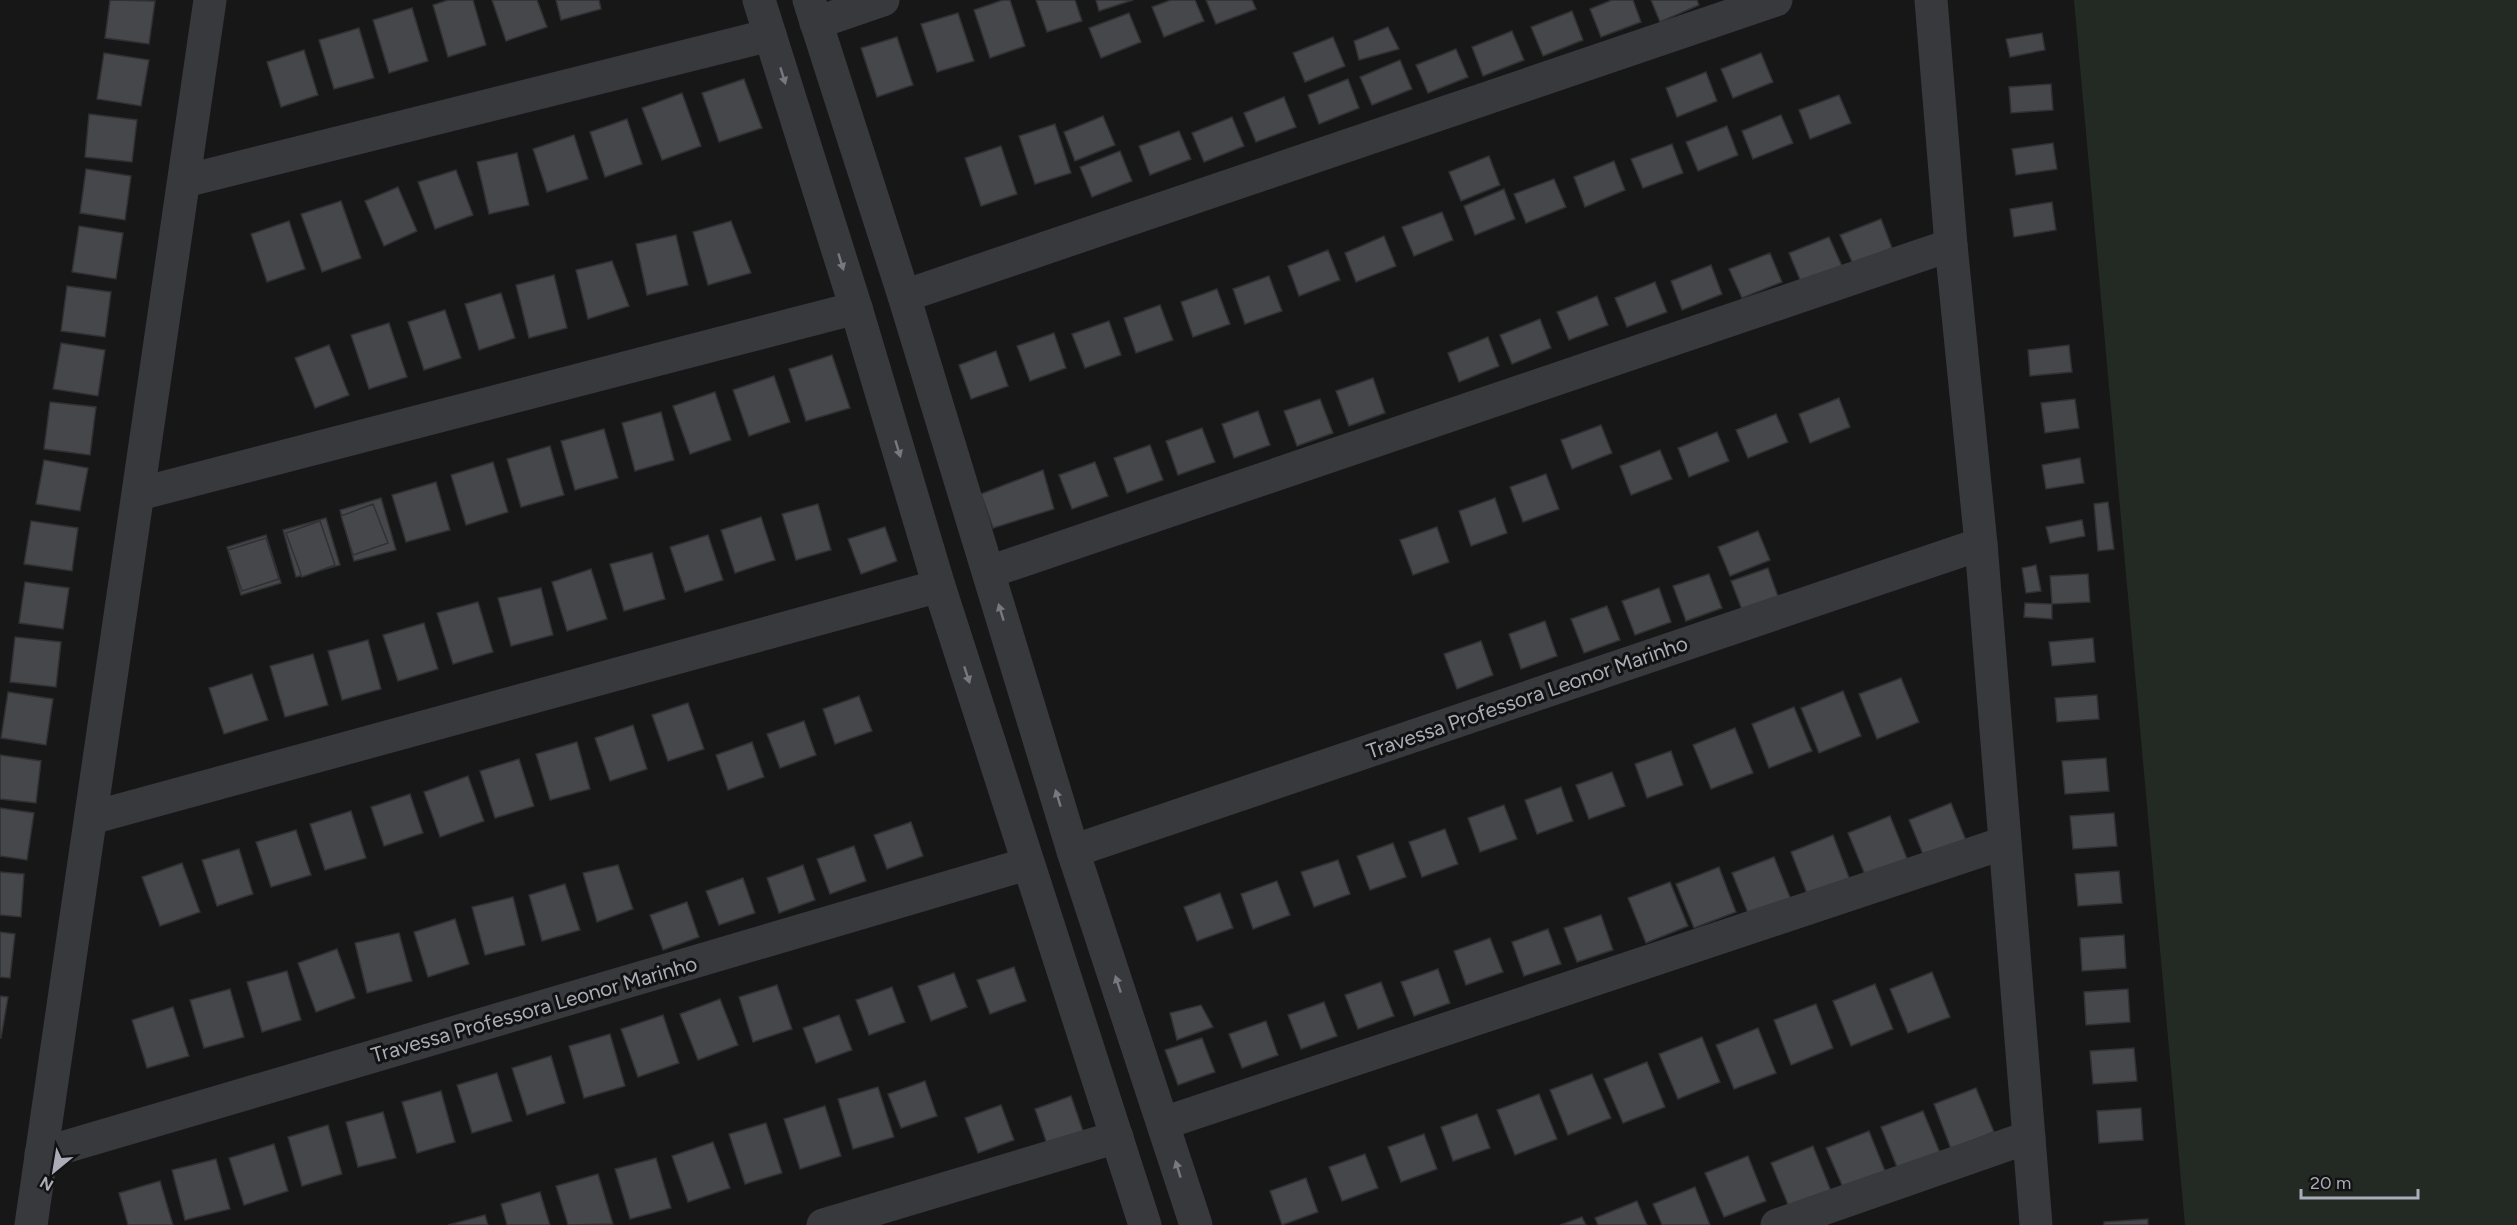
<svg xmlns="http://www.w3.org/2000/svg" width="2517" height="1225" font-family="Figtree,sans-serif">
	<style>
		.green { fill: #232a24 }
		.building { fill: #46474b; stroke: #313134; stroke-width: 1.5 }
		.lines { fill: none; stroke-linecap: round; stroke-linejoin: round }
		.minor { stroke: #38393d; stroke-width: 33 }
		.tertiary { stroke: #38393d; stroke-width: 33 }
		.oneway { fill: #777980 }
		.labels { text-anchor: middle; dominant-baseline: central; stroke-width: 6; stroke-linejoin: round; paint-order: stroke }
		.street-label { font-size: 21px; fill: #aaadb7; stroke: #121213 }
	</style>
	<rect width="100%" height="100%" fill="#171718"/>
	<polygon class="green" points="2074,0 2517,0 2517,1225 2185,1225"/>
	<g class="building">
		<polygon points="110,0 155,1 149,44 105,38"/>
		<polygon points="448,0 473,0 486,45 448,57 433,5"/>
		<polygon points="492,0 537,0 547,27 506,41"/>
		<polygon points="556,0 599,0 601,9 561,20"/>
		<polygon points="1003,0 1010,0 1025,46 990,58 974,10"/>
		<polygon points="1036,0 1075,0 1082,21 1047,32"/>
		<polygon points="1096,0 1133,0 1099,11"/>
		<polygon points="1171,0 1195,0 1204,21 1164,37 1152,7"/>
		<polygon points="1206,0 1252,0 1256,9 1216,24"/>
		<polygon points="1612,0 1633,0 1641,22 1601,37 1590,9"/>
		<polygon points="1651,0 1697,0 1699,5 1660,22"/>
		<polygon points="412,8 428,61 389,73 373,20"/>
		<polygon points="1572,11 1583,40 1543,56 1531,27"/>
		<polygon points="958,13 974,61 937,72 921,24"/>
		<polygon points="1129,13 1141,42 1101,58 1089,28"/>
		<polygon points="1388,27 1399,49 1359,60 1354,41"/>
		<polygon points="359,28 374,78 334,89 319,40"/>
		<polygon points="1512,31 1524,60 1483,76 1472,47"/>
		<polygon points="2042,33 2045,50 2010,57 2006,39"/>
		<polygon points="897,37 913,85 877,97 861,48"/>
		<polygon points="1333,37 1345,66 1305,82 1293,53"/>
		<polygon points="1456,49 1468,77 1428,93 1416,65"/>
		<polygon points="304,50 318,95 281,107 267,62"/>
		<polygon points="104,53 149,60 141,106 97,99"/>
		<polygon points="1761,53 1773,82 1733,98 1721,69"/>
		<polygon points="1400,60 1412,89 1372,105 1360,77"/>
		<polygon points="1706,72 1717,101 1677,117 1666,88"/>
		<polygon points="744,79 762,128 719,142 702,93"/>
		<polygon points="1348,79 1359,108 1319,124 1308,95"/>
		<polygon points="2051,84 2053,110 2011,113 2009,87"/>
		<polygon points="682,93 701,146 662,160 642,108"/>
		<polygon points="1839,95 1851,123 1810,139 1799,110"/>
		<polygon points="1284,97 1296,127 1256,142 1244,113"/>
		<polygon points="89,114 137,120 132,162 85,157"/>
		<polygon points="1781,115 1793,143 1753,159 1742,131"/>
		<polygon points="1103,116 1115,145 1075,161 1064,132"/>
		<polygon points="1232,117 1244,146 1204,162 1192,133"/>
		<polygon points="627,119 642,164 605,177 590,132"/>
		<polygon points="1055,124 1071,173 1035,184 1019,136"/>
		<polygon points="1727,126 1738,155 1698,171 1686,142"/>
		<polygon points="1179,131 1191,159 1150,175 1139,146"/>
		<polygon points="574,135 588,179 547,192 533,149"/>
		<polygon points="2053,143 2057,169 2016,175 2012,149"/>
		<polygon points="1672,144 1683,173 1643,188 1631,159"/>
		<polygon points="1001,146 1017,194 981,206 965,158"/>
		<polygon points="1120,151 1132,181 1092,197 1080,167"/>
		<polygon points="517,153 529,205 489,214 477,162"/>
		<polygon points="1489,156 1500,185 1461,201 1449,172"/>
		<polygon points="1614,161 1625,190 1585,207 1574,177"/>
		<polygon points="86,169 131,176 125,220 80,213"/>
		<polygon points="456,170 473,215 435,229 418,182"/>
		<polygon points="1554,179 1566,207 1526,223 1514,194"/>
		<polygon points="398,187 417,231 384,246 365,201"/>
		<polygon points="1504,189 1515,219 1475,235 1464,206"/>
		<polygon points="341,201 361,258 322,272 301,214"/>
		<polygon points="2052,202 2056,230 2014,237 2010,209"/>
		<polygon points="1442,212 1453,240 1414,256 1402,227"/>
		<polygon points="1881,219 1892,248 1853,264 1840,235"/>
		<polygon points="289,221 305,269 267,282 251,234"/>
		<polygon points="731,221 751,273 708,285 693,232"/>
		<polygon points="79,226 123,233 116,279 72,272"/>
		<polygon points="676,235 688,285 647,295 636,244"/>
		<polygon points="1384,236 1396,266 1356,282 1345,253"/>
		<polygon points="1829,237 1842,266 1801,282 1789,253"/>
		<polygon points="1328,250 1340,280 1299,296 1288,266"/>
		<polygon points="1770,253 1782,282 1742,298 1729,269"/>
		<polygon points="612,261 629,306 588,319 576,270"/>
		<polygon points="1711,265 1722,294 1682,310 1671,281"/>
		<polygon points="554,275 567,328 529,338 516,285"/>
		<polygon points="1269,276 1282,311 1245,324 1233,289"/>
		<polygon points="1655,282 1667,312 1627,327 1615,298"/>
		<polygon points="67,286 111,292 105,337 61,331"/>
		<polygon points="1217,289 1230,324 1193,337 1181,302"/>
		<polygon points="501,293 515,338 479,350 465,304"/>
		<polygon points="1597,296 1608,325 1569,340 1557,312"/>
		<polygon points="1160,305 1173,340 1136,353 1124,318"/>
		<polygon points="445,310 461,358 424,370 408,322"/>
		<polygon points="1540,319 1551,348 1512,364 1500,335"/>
		<polygon points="1109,321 1121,355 1085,368 1072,334"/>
		<polygon points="389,323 407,377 369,389 351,335"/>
		<polygon points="1054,333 1066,368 1030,381 1017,346"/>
		<polygon points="1488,337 1499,366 1459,382 1448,353"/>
		<polygon points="61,343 105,350 98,396 53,389"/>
		<polygon points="329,345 349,395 315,408 295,358"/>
		<polygon points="2069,345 2072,372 2030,376 2028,350"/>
		<polygon points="996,351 1008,386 971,399 959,365"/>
		<polygon points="832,355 850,408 806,421 789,369"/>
		<polygon points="774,376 790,422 749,436 733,390"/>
		<polygon points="1373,378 1385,413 1349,426 1336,391"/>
		<polygon points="715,392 731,440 690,454 673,406"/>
		<polygon points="1839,398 1850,427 1810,443 1799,414"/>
		<polygon points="1320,399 1333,433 1297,446 1284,411"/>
		<polygon points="2075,399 2079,428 2045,433 2041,403"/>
		<polygon points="50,402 96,407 90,455 44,449"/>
		<polygon points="1258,411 1270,445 1234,458 1222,424"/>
		<polygon points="661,412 674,460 635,471 622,423"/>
		<polygon points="1776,414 1788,442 1748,458 1736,430"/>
		<polygon points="1601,425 1612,453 1572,469 1561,440"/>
		<polygon points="1202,428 1215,462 1178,475 1166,441"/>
		<polygon points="604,429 618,478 575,490 561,441"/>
		<polygon points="1717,432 1729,461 1689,477 1678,448"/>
		<polygon points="1150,445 1163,480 1127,493 1114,458"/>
		<polygon points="550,446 564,495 521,507 507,459"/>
		<polygon points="1660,450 1672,479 1631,495 1620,466"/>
		<polygon points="2080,458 2084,483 2046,489 2042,465"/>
		<polygon points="44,460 88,468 80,511 36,504"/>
		<polygon points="493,462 508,512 466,525 451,475"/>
		<polygon points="1095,462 1108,496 1072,509 1059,475"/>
		<polygon points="1043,470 1054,509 993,528 981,494"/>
		<polygon points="1546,474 1559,509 1523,522 1510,487"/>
		<polygon points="436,482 450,530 406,542 392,495"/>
		<polygon points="381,498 396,550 354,561 340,510"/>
		<polygon points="1495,498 1507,533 1471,546 1459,511"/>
		<polygon points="2108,502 2114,549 2098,551 2094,504"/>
		<polygon points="373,504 388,543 353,555 341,516"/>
		<polygon points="818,504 831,550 796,560 782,514"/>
		<polygon points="761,517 775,560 735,573 721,530"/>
		<polygon points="326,518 340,565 296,577 283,530"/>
		<polygon points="2082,520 2085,536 2050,543 2046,527"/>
		<polygon points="31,521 78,528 72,571 24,564"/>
		<polygon points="320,521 335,565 302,577 286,533"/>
		<polygon points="885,527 897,561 861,574 848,539"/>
		<polygon points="1437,527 1449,562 1413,575 1400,540"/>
		<polygon points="1758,531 1770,560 1730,576 1718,547"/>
		<polygon points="266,535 281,583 241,595 227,547"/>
		<polygon points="708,535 723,580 685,592 670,547"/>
		<polygon points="266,538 279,579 242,591 228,550"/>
		<polygon points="652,553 665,599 624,611 610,564"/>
		<polygon points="2036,565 2041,591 2026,593 2022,568"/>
		<polygon points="1768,568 1780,602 1744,615 1731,581"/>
		<polygon points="591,569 607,619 567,631 552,582"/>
		<polygon points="1709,574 1722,608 1686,621 1673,586"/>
		<polygon points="2088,574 2090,602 2052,604 2050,576"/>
		<polygon points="25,582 69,588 63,629 19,623"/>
		<polygon points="541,588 553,635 511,646 498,598"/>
		<polygon points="1659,588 1671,622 1635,635 1622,601"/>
		<polygon points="478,602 493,652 453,664 437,613"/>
		<polygon points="2025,603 2052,604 2052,619 2024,617"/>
		<polygon points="1607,606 1620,640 1584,653 1571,619"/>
		<polygon points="1545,621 1557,656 1521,669 1509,634"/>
		<polygon points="424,623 438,669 398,681 383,635"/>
		<polygon points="15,637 61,642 56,687 10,682"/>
		<polygon points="2093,638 2095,662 2052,666 2049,642"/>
		<polygon points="368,640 381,689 342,700 328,651"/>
		<polygon points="1481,641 1493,675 1457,689 1444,654"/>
		<polygon points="313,654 328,705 285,717 270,666"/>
		<polygon points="252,674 268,720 224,734 209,688"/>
		<polygon points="1901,678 1919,722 1877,739 1859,694"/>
		<polygon points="1843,691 1861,736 1819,753 1801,708"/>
		<polygon points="8,692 53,699 46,745 1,738"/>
		<polygon points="2097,695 2099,719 2057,722 2055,698"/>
		<polygon points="859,696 872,731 835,744 823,709"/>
		<polygon points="688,703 704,749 668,761 652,715"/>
		<polygon points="1794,707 1812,751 1769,768 1752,724"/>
		<polygon points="804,721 816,755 780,768 767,734"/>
		<polygon points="633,725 647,769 610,781 595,738"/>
		<polygon points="1735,728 1753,773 1711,789 1693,745"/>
		<polygon points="577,742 590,789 550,800 536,754"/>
		<polygon points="752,742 764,777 728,790 716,755"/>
		<polygon points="1671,751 1683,785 1647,798 1635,764"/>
		<polygon points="0,755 41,761 36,803 0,799"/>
		<polygon points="2106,758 2109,791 2065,794 2062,761"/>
		<polygon points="519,759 534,806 495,818 480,771"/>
		<polygon points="1612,772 1625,806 1589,819 1576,785"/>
		<polygon points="468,776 484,821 440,837 424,792"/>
		<polygon points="1561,787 1573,821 1537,834 1525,800"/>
		<polygon points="410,794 423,833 384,846 371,807"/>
		<polygon points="1951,803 1969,848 1927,864 1909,820"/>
		<polygon points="1504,805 1517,839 1480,852 1468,818"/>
		<polygon points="0,808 34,813 27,860 0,856"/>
		<polygon points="351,811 366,858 325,870 310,824"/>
		<polygon points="2114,813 2117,846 2073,849 2070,816"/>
		<polygon points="1890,816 1908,861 1866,877 1848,833"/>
		<polygon points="911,822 923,856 887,869 874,835"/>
		<polygon points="1445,829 1458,864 1422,877 1409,842"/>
		<polygon points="296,830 311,875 271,887 256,842"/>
		<polygon points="1833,835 1850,880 1808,896 1791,852"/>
		<polygon points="1393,843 1406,877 1370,890 1357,856"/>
		<polygon points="854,846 866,881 830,894 817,859"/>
		<polygon points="239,849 253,894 217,906 202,860"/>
		<polygon points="1774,857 1792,902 1750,918 1732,873"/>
		<polygon points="1338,860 1350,894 1314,907 1301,872"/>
		<polygon points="182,863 200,912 160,926 142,877"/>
		<polygon points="618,865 633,909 597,922 583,873"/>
		<polygon points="803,865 815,900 779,913 767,878"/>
		<polygon points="1719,867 1736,912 1694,928 1676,884"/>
		<polygon points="2119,871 2122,903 2078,906 2075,874"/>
		<polygon points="0,872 24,874 21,917 0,915"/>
		<polygon points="743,878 755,913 719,925 706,891"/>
		<polygon points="1277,881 1290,915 1253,929 1241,894"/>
		<polygon points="1670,882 1688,926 1646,943 1628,898"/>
		<polygon points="565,884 580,930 542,941 529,895"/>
		<polygon points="1220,893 1233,928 1197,941 1184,907"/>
		<polygon points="513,897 525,945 485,955 472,907"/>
		<polygon points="687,902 699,937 663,950 650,915"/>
		<polygon points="1601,915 1613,950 1577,962 1564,928"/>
		<polygon points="455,919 469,964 428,977 414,932"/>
		<polygon points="1548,929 1561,964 1524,976 1512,942"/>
		<polygon points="0,932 15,934 10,978 0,977"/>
		<polygon points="399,933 412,981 367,993 355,943"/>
		<polygon points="2124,935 2126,968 2082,971 2080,938"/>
		<polygon points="1490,938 1503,972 1466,985 1454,951"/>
		<polygon points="337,949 355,998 316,1012 298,963"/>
		<polygon points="1014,967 1026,1001 990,1014 977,980"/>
		<polygon points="1438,969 1450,1003 1414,1016 1401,982"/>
		<polygon points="287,971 301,1020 262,1032 247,982"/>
		<polygon points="1932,972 1950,1017 1908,1033 1890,989"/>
		<polygon points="954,973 967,1007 931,1021 918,986"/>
		<polygon points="1381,982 1394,1016 1358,1029 1345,995"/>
		<polygon points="1875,984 1893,1029 1851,1046 1833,1001"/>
		<polygon points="777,985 792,1029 753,1042 739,997"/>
		<polygon points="892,987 905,1022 869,1035 856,1000"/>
		<polygon points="230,989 244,1037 204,1048 190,1000"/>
		<polygon points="2128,989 2130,1022 2086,1025 2084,992"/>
		<polygon points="0,996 8,997 1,1038 0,1038"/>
		<polygon points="720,999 738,1045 698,1060 680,1014"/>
		<polygon points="1324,1002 1337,1036 1301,1049 1288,1015"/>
		<polygon points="1816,1004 1833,1048 1791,1065 1774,1020"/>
		<polygon points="1201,1005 1213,1027 1177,1040 1170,1013"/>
		<polygon points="173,1007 189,1056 147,1068 132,1020"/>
		<polygon points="663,1015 679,1063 638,1077 621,1029"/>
		<polygon points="839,1015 852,1050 816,1063 803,1028"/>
		<polygon points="1266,1021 1278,1055 1242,1068 1229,1034"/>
		<polygon points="1758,1028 1776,1073 1734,1089 1716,1045"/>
		<polygon points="610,1034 625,1086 584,1098 569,1046"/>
		<polygon points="1702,1037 1720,1082 1678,1099 1659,1054"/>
		<polygon points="1202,1038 1215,1072 1178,1085 1165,1050"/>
		<polygon points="2134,1048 2137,1081 2093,1084 2090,1051"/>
		<polygon points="551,1056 565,1103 527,1115 512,1068"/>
		<polygon points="1647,1062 1665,1107 1623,1123 1604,1079"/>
		<polygon points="497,1073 512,1121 472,1133 457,1085"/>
		<polygon points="1592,1074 1611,1118 1568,1135 1550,1090"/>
		<polygon points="925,1081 937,1116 901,1128 888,1094"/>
		<polygon points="878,1087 894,1137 853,1149 838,1099"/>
		<polygon points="1976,1088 1994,1132 1951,1149 1934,1104"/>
		<polygon points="441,1091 455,1142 417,1153 402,1102"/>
		<polygon points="1539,1094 1557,1139 1515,1155 1497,1110"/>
		<polygon points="1071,1096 1083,1131 1047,1144 1035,1109"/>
		<polygon points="1001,1105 1014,1140 978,1153 965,1118"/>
		<polygon points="825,1106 841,1156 800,1169 784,1119"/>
		<polygon points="2141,1108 2143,1140 2099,1143 2097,1111"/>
		<polygon points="1923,1111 1941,1155 1899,1172 1881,1127"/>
		<polygon points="383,1112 396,1158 358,1167 346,1122"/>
		<polygon points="1477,1114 1490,1148 1453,1161 1441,1127"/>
		<polygon points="766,1123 782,1173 745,1184 729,1134"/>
		<polygon points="328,1125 342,1174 302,1186 288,1137"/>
		<polygon points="1869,1131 1887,1176 1845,1192 1826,1148"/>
		<polygon points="1424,1134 1437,1169 1401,1182 1388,1147"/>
		<polygon points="713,1142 730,1188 688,1202 672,1156"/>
		<polygon points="274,1144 288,1191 244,1205 229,1158"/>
		<polygon points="1813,1146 1831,1191 1789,1207 1771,1163"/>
		<polygon points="1365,1154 1378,1188 1342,1201 1329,1167"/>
		<polygon points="1748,1156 1766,1201 1724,1217 1705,1173"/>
		<polygon points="656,1158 671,1208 630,1219 615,1169"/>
		<polygon points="216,1159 230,1209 185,1220 172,1170"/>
		<polygon points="598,1174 613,1224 568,1225 556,1186"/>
		<polygon points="1306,1178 1318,1212 1282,1225 1270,1191"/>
		<polygon points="160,1181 173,1225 128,1225 119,1193"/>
		<polygon points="1695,1187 1710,1225 1662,1225 1653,1204"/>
		<polygon points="540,1192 550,1225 507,1225 501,1204"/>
		<polygon points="1637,1201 1647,1225 1598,1225 1595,1218"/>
		<polygon points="485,1215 488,1225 448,1225"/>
		<polygon points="1582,1217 1586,1225 1560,1225"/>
		<polygon points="2148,1219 2148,1225 2104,1225 2104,1222"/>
	</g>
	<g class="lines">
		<g class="minor">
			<polyline points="1931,0 1951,245 1981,544 2036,1225"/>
			<polyline points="816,23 883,0"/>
			<polyline points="185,181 770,35"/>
			<polyline points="904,296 1776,0"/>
			<polyline points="139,494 856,308"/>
			<polyline points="989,572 1951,245"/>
			<polyline points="91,818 939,586"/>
			<polyline points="1073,851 1981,544"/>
			<polyline points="1164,1123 2004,843"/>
			<polyline points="41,1154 1027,864"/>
			<polyline points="31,1225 210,0"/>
			<polyline points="823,1225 1117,1137"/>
			<polyline points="1777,1225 2029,1137"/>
		</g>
		<g class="tertiary">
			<polyline points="759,0 856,308 939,586 1145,1225"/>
			<polyline points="809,0 904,296 1073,851 1196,1225"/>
		</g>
	</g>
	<defs><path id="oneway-solid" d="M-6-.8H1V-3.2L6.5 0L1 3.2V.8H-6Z" transform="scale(1.5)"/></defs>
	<g class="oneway">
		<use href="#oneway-solid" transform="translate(783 76) rotate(73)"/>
		<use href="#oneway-solid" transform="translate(841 262) rotate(73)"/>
		<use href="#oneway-solid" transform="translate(898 449) rotate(73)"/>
		<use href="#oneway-solid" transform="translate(1001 612) rotate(-107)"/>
		<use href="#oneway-solid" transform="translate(967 675) rotate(72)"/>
		<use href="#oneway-solid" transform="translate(1058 798) rotate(-107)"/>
		<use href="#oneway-solid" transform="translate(1118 984) rotate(-108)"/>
		<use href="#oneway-solid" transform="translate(1178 1169) rotate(-107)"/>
	</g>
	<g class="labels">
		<g class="street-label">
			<text transform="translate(1527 697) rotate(-19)">Travessa Professora Leonor Marinho</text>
			<text transform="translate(534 1009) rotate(-16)">Travessa Professora Leonor Marinho</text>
		</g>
	</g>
	<g transform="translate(54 1171) rotate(210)" stroke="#121213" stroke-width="4.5" paint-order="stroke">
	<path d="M0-4.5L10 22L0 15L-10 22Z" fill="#aaadb7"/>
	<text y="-9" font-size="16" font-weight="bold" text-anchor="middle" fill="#aaadb7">N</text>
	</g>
	<path d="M2301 1189v9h117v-9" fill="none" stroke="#aaadb7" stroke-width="3"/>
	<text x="2310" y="1189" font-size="18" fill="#aaadb7" stroke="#121213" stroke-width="4.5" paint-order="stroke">20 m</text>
</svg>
